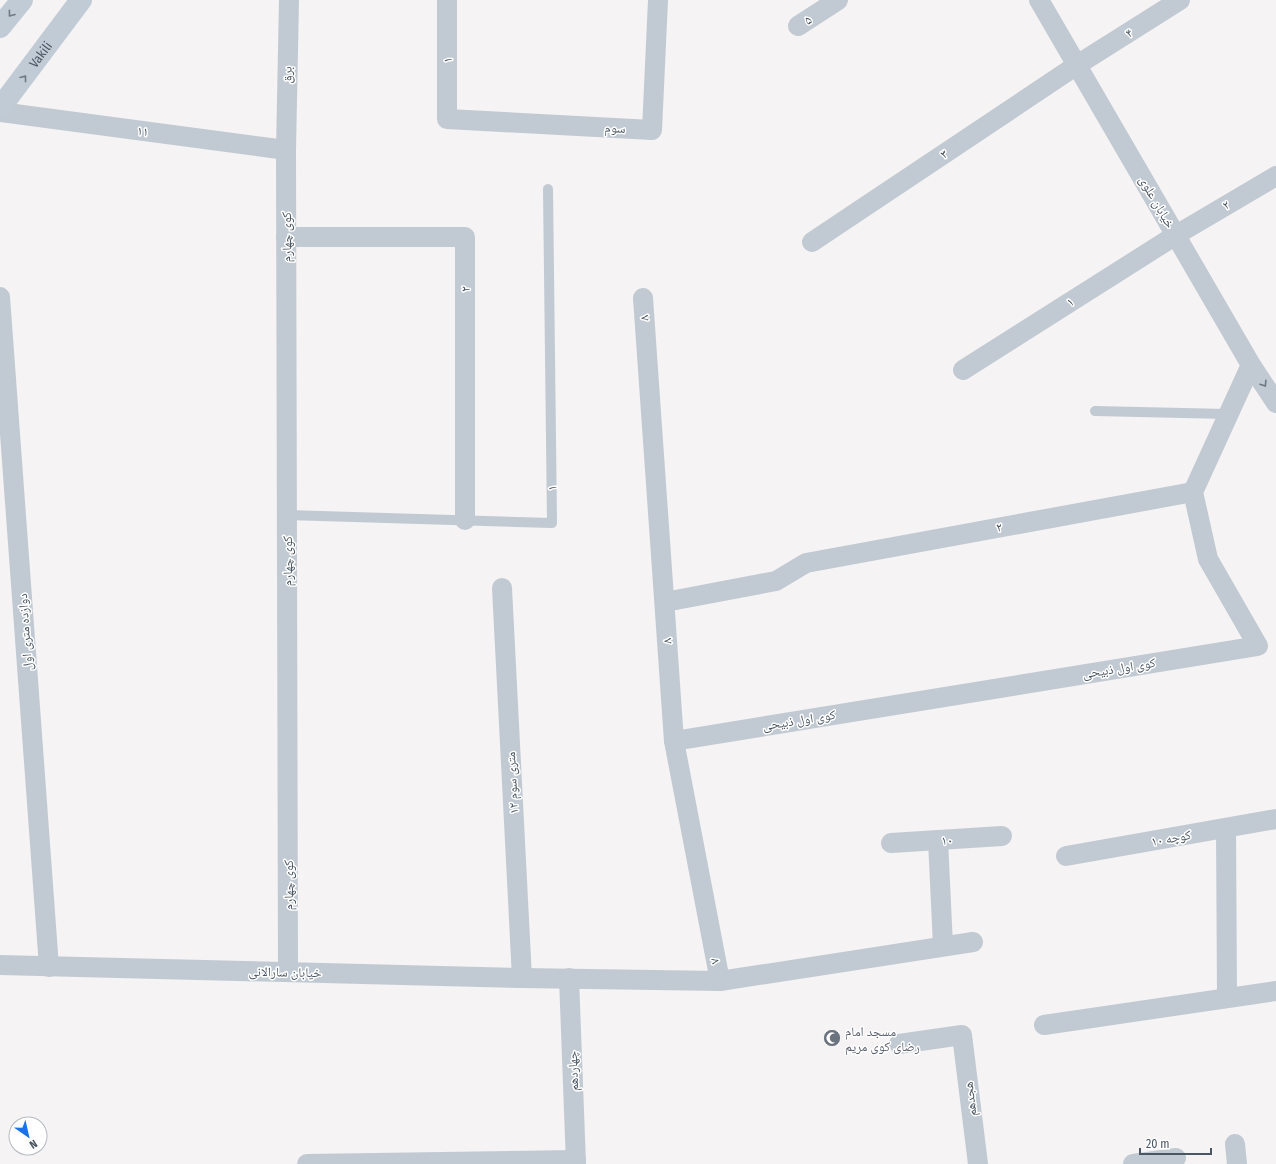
<svg xmlns="http://www.w3.org/2000/svg" width="1276" height="1164" font-family="'Fira Sans Condensed','Noto Naskh Arabic',sans-serif">
	<style>
		.lines { fill: none; stroke-linecap: round; stroke-linejoin: round }
		.lane { stroke: #c1cad2; stroke-width: 10 }
		.street { stroke: #c1cad2; stroke-width: 20 }
		.secondary { stroke: #c1cbd6; stroke-width: 22 }
		.oneway { stroke: #6e7984 }
		.oneway2 { stroke: #6e7983 }
		.labels { text-anchor: middle; dominant-baseline: central; stroke-width: 3; stroke-linejoin: round; paint-order: stroke }
		.street-label { font-size: 13px; fill: #4a5661; stroke: #fff }
		.worship-label { font-size: 13px; fill: #5b616d; stroke: #fff; text-anchor: start }
	</style>
	<rect width="100%" height="100%" fill="#f5f3f3"/>
	<g class="lines">
		<g class="lane">
			<polyline points="1095,411 1227,414"/>
			<polyline points="287,515 552,523 548,189"/>
		</g>
		<g class="street">
			<polyline points="447,0 447,119 652,130 658,0"/>
			<polyline points="1039,0 1251,365 1276,403"/>
			<polyline points="798,26 838,0"/>
			<polyline points="0,112 286,150"/>
			<polyline points="286,237 465,237 465,520"/>
			<polyline points="812,242 1077,65 1180,0"/>
			<polyline points="0,297 49,967"/>
			<polyline points="643,298 674,741 720,981"/>
			<polyline points="963,370 1176,235 1276,176"/>
			<polyline points="502,588 522,978"/>
			<polyline points="665,602 776,581 806,563 1193,492"/>
			<polyline points="674,741 1258,646 1208,559 1193,492 1251,365"/>
			<polyline points="1226,829 1227,998"/>
			<polyline points="938,840 943,946"/>
			<polyline points="891,843 1002,836"/>
			<polyline points="1066,856 1276,819"/>
			<polyline points="0,965 522,978 720,981 973,942"/>
			<polyline points="288,972 286,150 289,0"/>
			<polyline points="569,978 576,1164"/>
			<polyline points="1044,1025 1276,991"/>
			<polyline points="899,1044 962,1035 978,1164"/>
			<polyline points="1235,1144 1237,1164"/>
			<polyline points="307,1164 576,1160"/>
			<polyline points="1133,1164 1176,1158"/>
		</g>
		<g class="secondary">
			<polyline points="0,27 22,0"/>
			<path id="s1" d="M 0,108 L 81,0"/>
		</g>
	</g>
	<defs><path id="oneway-chevron" d="M-2-3.5L2.5 0L-2 3.5" fill="none" stroke-width="1.6" stroke-linecap="round" stroke-linejoin="round"/></defs>
	<g class="oneway">
		<use href="#oneway-chevron" transform="translate(11 14) rotate(127)"/>
		<use href="#oneway-chevron" transform="translate(24 78) rotate(-52)"/>
	</g>
	<use class="oneway2" href="#oneway-chevron" transform="translate(1264 384) rotate(57)"/>
	<defs>
		<symbol id="mosque-disc" viewBox="-11 -11 22 22"><circle r="9.5" fill="#6b7280" stroke="#fff"/><path d="M3.5-4.9A6 6 0 1 0 3.5 4.9A5 5 0 1 1 3.5-4.9Z" fill="#fff"/></symbol>
	</defs>
	<g fill-rule="evenodd">
		<use href="#mosque-disc" x="822" y="1028" width="20" height="20"/>
	</g>
	<g class="labels">
		<g class="street-label">
			<text transform="translate(808 20) rotate(-34)">۵</text>
			<text transform="translate(1129 33) rotate(-33)">۴</text>
			<text stroke="none"><textPath href="#s1" startOffset="67">Vakili</textPath></text>
			<text transform="translate(447 60) rotate(-90)">۱</text>
			<text transform="translate(287 75) rotate(-89)">برق</text>
			<text transform="translate(615 128) rotate(3)">سوم</text>
			<text transform="translate(143 131) rotate(8)">۱۱</text>
			<text transform="translate(944 154) rotate(-34)">۳</text>
			<text transform="translate(1157 202) rotate(60)">خیابان علوی</text>
			<text transform="translate(1226 205) rotate(-31)">۲</text>
			<text transform="translate(286 237) rotate(-90)">کوی چهارم</text>
			<text transform="translate(465 289) rotate(-90)">۲</text>
			<text transform="translate(1070 302) rotate(-32)">۱</text>
			<text transform="translate(644 318) rotate(-94)">۸</text>
			<text transform="translate(552 488) rotate(-91)">۱</text>
			<text transform="translate(999 527) rotate(-10)">۲</text>
			<text transform="translate(287 561) rotate(-90)">کوی چهارم</text>
			<text transform="translate(25 632) rotate(-94)">دوازده متری اول</text>
			<text transform="translate(667 641) rotate(-94)">۸</text>
			<text transform="translate(1119 668) rotate(-9)">کوی اول ذبیحی</text>
			<text transform="translate(799 720) rotate(-9)">کوی اول ذبیحی</text>
			<text transform="translate(512 783) rotate(-93)">۱۲ متری سوم</text>
			<text transform="translate(1171 838) rotate(-10)">کوچه ۱۰</text>
			<text transform="translate(947 840) rotate(-4)">۱۰</text>
			<text transform="translate(288 885) rotate(-90)">کوی چهارم</text>
			<text transform="translate(716 961) rotate(79)">۸</text>
			<text transform="translate(285 972) rotate(1)">خیابان سارالانی</text>
			<text transform="translate(573 1071) rotate(-92)">چهاردهم</text>
			<text transform="translate(970 1099) rotate(-97)">هجدهم</text>
		</g>
		<g class="worship-label">
			<text x="845" y="1031">مسجد امام<tspan x="845" dy="15">رضای کوی مریم</tspan></text>
		</g>
	</g>
	<g transform="translate(28 1136) rotate(146)"><circle r="19" fill="#ffffff" stroke="#b7bbc0"/>
	<path d="M0-3L7 15L0 10L-7 15Z" fill="#1a73e8"/>
	<text y="-6" font-size="11" font-weight="bold" text-anchor="middle" fill="#4a5661">N</text>
	</g>
	<path d="M1140 1148v6h71v-6" fill="none" stroke="#4a5661" stroke-width="2"/>
	<text x="1146" y="1148" font-size="12" fill="#4a5661" stroke="#ffffff" stroke-width="3" paint-order="stroke">20 m</text>
</svg>
